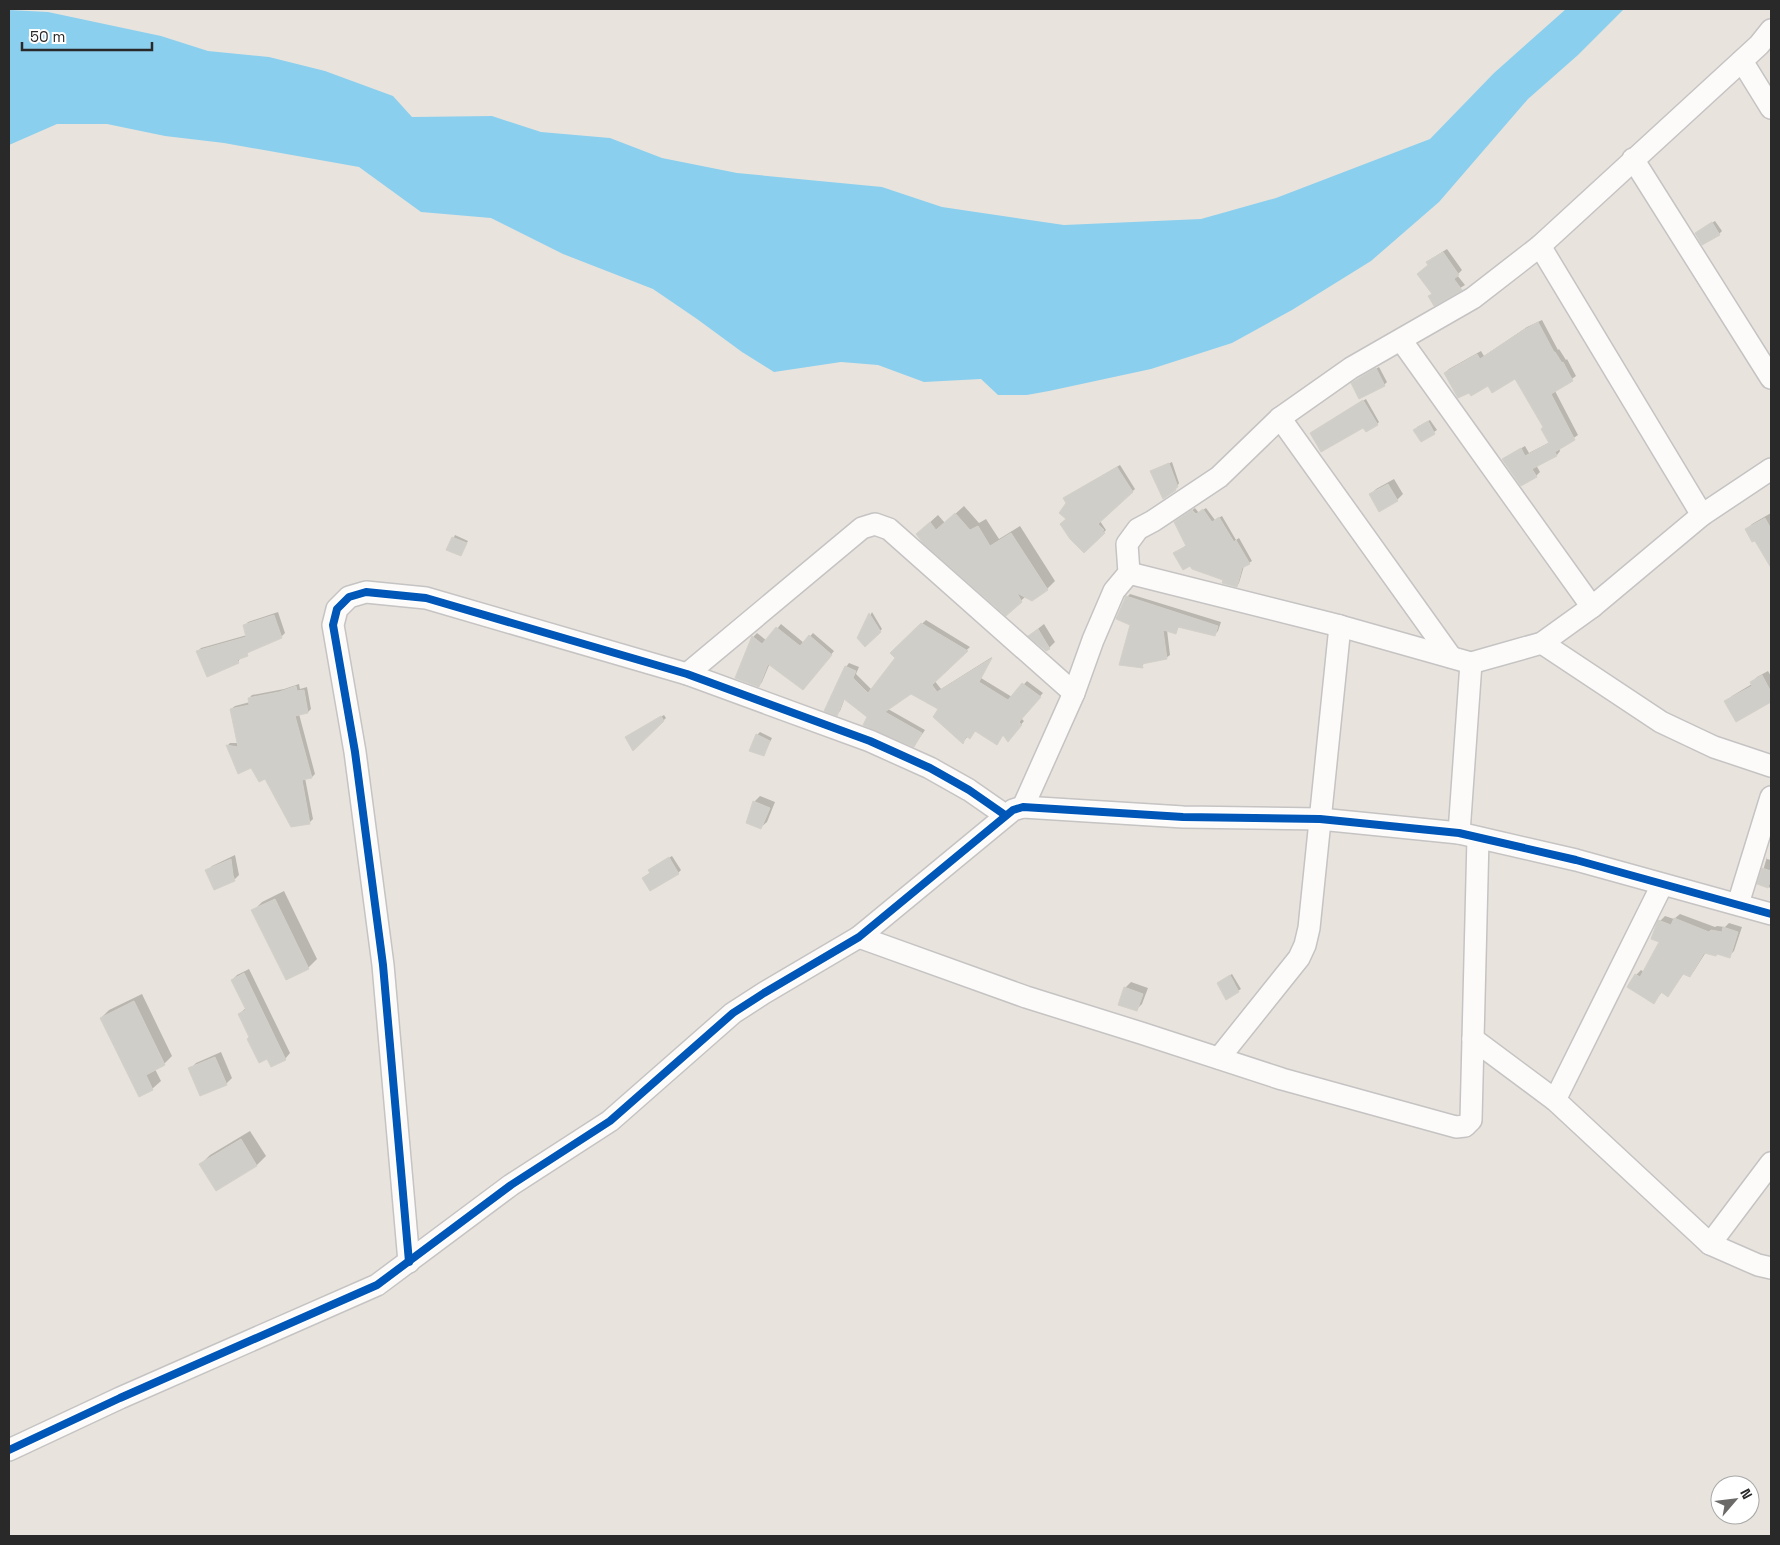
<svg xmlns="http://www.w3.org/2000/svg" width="1780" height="1545" font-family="'Space Grotesk',sans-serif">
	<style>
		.water { fill: #8bcfef }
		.shadow { fill: #0003 }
		.building { fill: #d0cec9; stroke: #d3d0ca }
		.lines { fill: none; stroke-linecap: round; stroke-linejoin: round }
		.minor-casing { stroke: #c5c3c3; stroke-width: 24 }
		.minor { stroke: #fcfbfa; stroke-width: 21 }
		.cycleway-casing { stroke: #fff; stroke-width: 11 }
		.cycleway { stroke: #0057b8; stroke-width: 8 }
	</style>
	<rect width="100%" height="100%" fill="#e8e4dd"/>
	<polygon class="water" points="1566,9 1624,9 1578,55 1528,99 1439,202 1371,261 1292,310 1232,343 1151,369 1049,391 1027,395 998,395 981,379 924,382 878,365 841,362 774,372 742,352 697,319 653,289 563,254 491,218 421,212 359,167 224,143 165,136 107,124 57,124 9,145 9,10 48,12 161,36 208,51 269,57 325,71 393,96 412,117 492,116 541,132 610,138 662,158 737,173 882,187 942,207 1064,225 1201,219 1276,198 1430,139 1494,73"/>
	<g class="shadow">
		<polygon points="1715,221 1722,231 1719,234 1699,231"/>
		<polygon points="1447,249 1462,270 1457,275 1465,285 1435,304 1431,259"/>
		<polygon points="1542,320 1558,350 1559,349 1566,360 1567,359 1576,376 1555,391 1578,435 1559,448 1560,451 1557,455 1536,465 1540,472 1536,476 1503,459 1525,446 1529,453 1550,442 1545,427 1516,378 1488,384 1445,373 1449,369 1481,351 1484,356 1527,327"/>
		<polygon points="1379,367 1387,382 1384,385 1355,381"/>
		<polygon points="1366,399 1379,422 1377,424 1364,426 1336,417"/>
		<polygon points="1430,420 1437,430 1421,440 1417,427"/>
		<polygon points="1172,462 1179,483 1176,489 1151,472"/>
		<polygon points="1120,465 1135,489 1100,521 1106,530 1084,552 1068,519 1067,496"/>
		<polygon points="1394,479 1403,494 1397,500 1370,495 1376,489"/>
		<polygon points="964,506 979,523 986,519 999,539 1020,526 1055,581 1047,589 1026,596 1006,615 917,534 938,515 945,523"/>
		<polygon points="1195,508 1199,513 1206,508 1215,520 1222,516 1236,540 1239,538 1252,561 1244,566 1239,583 1237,586 1175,553 1187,545 1178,520"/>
		<polygon points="1771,513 1771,566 1755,539 1747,529 1752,524"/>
		<polygon points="455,535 468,541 460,555 448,549"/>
		<polygon points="1130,594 1221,622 1218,631 1215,634 1180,626 1179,629 1181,622 1176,632 1167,630 1170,655 1166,658 1145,662 1142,666 1131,624 1127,597"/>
		<polygon points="278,612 285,633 281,637 251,651 241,657 238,662 197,652 201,648 247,635 244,626 248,622"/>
		<polygon points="872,612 882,629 865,645 859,638"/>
		<polygon points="926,620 970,647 934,680 941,689 992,657 981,678 1012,697 1027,681 1043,693 1021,718 1024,721 1011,737 1004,734 997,743 975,730 968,736 963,742 940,709 911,693 888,709 925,730 914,746 868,717 845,698 840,711 836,714 846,667 849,663 859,667 856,674 872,690 897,658 892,653"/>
		<polygon points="781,624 804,643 813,633 834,651 806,685 770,663 762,682 759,686 737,678 754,636 757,633 767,641"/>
		<polygon points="1044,624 1055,642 1049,648 1030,635"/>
		<polygon points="1768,671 1771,676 1771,700 1737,721 1726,702 1732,696 1752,684 1752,683 1757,677"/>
		<polygon points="299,684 300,689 307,687 311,709 308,712 299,714 315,774 312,777 305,778 313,819 309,823 266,777 227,746 230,743 238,743 231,709 235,706 250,702 249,698 252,695 284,689"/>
		<polygon points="664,715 666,718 633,749 629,735"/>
		<polygon points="760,732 772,738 763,755 757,735"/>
		<polygon points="760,796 775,802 767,822 761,827 754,802"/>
		<polygon points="235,855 239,875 234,880 207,871 212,866"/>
		<polygon points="672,856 681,870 678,873 643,878 651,872 652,868"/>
		<polygon points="1767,857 1767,859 1771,860 1771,888 1759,884"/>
		<polygon points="284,891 317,959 308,968 253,911 262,902"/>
		<polygon points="1680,914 1715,927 1717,926 1725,927 1729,923 1742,927 1734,951 1729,956 1706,952 1694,971 1689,976 1684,973 1668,995 1662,992 1654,1002 1636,975 1641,970 1644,972 1661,941 1660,921 1665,916 1674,919"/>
		<polygon points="249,969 290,1053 285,1059 271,1065 267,1057 250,1037 239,1014 246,1008 232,980 237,975"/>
		<polygon points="1232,974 1241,989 1227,998 1218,983"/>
		<polygon points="1131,982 1148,988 1142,1004 1136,1010 1125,988"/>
		<polygon points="142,994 172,1056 164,1064 155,1069 161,1081 152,1089 101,1018 109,1010"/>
		<polygon points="221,1052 232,1078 226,1084 190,1069 196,1063"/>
		<polygon points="250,1131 266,1156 257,1165 216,1189 201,1164 210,1155"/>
	</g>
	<g class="building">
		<polygon points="1712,222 1720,235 1702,245 1695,233"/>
		<polygon points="1443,252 1459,275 1454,279 1462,290 1434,306 1428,296 1432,294 1417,274 1428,265 1426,262"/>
		<polygon points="1538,322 1554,352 1555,352 1562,363 1563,362 1573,381 1551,394 1575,440 1555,452 1557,456 1532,469 1537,477 1521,486 1502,459 1521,448 1525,456 1549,443 1541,429 1543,427 1515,379 1492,393 1488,386 1471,396 1469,393 1458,398 1444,373 1477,354 1480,359 1522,331"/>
		<polygon points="1376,368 1385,386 1359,399 1351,383"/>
		<polygon points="1363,400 1378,425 1366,432 1363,428 1321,452 1310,433"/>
		<polygon points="1428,421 1435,434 1421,442 1413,430"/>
		<polygon points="1169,463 1178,487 1175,488 1176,490 1163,499 1150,471"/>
		<polygon points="1117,467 1133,492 1098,524 1104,530 1102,531 1105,533 1084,553 1070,539 1060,524 1066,519 1059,513 1066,503 1063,498"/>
		<polygon points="1388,484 1398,501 1379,512 1369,494"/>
		<polygon points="1203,509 1212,522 1219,517 1234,542 1236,540 1250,564 1242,568 1237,587 1222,583 1223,580 1192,569 1190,566 1183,570 1173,553 1186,546 1174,522 1192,510 1196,514"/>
		<polygon points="955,513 970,530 978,526 990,546 1011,533 1048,590 1032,601 1017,593 1022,602 1006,616 923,543 916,534 930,522 936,530"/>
		<polygon points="1765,518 1771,529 1771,568 1755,541 1752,542 1745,529"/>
		<polygon points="452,537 467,543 461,556 446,550"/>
		<polygon points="1126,596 1218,626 1215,636 1178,627 1176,634 1163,630 1167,659 1142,664 1143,668 1119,665 1130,625 1116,619"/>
		<polygon points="869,613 881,632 865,647 857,638"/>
		<polygon points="274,615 282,638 247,653 248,656 237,660 239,663 207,677 196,651 246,637 243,625"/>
		<polygon points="921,623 968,651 932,685 937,692 992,658 979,682 1008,700 1022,683 1041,697 1019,722 1022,725 1008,742 1003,735 997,745 975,731 970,739 966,736 963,744 933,717 938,709 911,694 885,712 922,733 914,747 863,725 867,717 844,699 837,716 824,711 845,666 856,671 853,678 868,693 895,658 890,653"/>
		<polygon points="776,627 800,646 809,635 832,655 803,690 768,664 759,687 735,678 752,636 762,644"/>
		<polygon points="1038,629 1050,649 1046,651 1028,636"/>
		<polygon points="1762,675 1771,692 1771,702 1736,722 1724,701 1752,686 1750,682"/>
		<polygon points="296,686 297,691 304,690 308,713 295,716 312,778 302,780 310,824 291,827 265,779 259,782 251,768 238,774 226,745 238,747 230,709 249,705 248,698 279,692"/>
		<polygon points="661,716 664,721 633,751 625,737"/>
		<polygon points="756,734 770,741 764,756 749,751"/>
		<polygon points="753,801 770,808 761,829 746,823"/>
		<polygon points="669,857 679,874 650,891 642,878 650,873 648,870"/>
		<polygon points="231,859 233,875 235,881 214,890 205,870"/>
		<polygon points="1762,868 1771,871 1771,878 1768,888 1757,884"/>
		<polygon points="275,899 309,969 286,980 251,910"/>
		<polygon points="1674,918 1709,932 1711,930 1722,932 1723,927 1738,932 1730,958 1717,954 1716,956 1704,953 1690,977 1683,974 1668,997 1661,992 1654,1004 1627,987 1635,974 1640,977 1659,942 1651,939 1658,920 1671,925"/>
		<polygon points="244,973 286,1060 271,1067 267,1059 259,1063 247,1039 249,1037 238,1014 246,1010 231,980"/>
		<polygon points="1230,975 1239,992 1226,1000 1217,983"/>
		<polygon points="1124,987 1143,994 1137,1011 1118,1005"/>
		<polygon points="134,1001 165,1065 146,1075 153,1090 139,1097 100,1018"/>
		<polygon points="215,1057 227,1085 200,1096 188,1068"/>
		<polygon points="241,1139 257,1166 216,1191 199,1164"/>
	</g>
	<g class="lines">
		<defs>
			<g id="minor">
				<polyline points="1742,61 1771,108"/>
				<polyline points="1633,159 1771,378"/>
				<polyline points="1540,246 1702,515"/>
				<polyline points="1401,340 1592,607"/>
				<polyline points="1280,418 1451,657"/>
				<polyline points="1129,573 1340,626 1471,663 1542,643 1592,607 1702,515 1771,469"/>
				<polyline points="1542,643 1661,722 1714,747 1771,766"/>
				<polyline points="687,674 862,528 875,524 889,529 1074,693"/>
				<polyline points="1023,807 1074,693 1093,640 1114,591 1129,573 1127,544 1138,529 1153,521 1219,477 1280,418 1351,368 1473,298 1540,246 1759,45 1771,30"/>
				<polyline points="1459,833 1471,663"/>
				<polyline points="1738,904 1771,797"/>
				<polyline points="859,937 1026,997 1141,1033 1282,1079 1456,1127 1465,1126 1471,1120 1478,838"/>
				<polyline points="1473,1039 1555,1100 1710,1244 1758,1265 1771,1268"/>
				<polyline points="1219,1058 1299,958 1305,945 1309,928 1340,626"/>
				<polyline points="1555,1100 1662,885"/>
				<polyline points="1710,1244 1771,1163"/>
				<polyline points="409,1262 383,965 355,752 333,625 337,609 349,597 366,592 426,598 687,674 870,741 930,768 969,790 1005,815"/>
				<polyline points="9,1450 120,1398 377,1285 511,1185 610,1121 733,1013 764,993 859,937 1013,810 1023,807 1183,817 1320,819 1459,833 1576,860 1771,914"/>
			</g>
		</defs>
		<use href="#minor" class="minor-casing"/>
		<use href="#minor" class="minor"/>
		<defs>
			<g id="cycleway">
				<polyline points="409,1262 383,965 355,752 333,625 337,609 349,597 366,592 426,598 687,674 870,741 930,768 969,790 1005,815"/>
				<polyline points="9,1450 120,1398 377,1285 511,1185 610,1121 733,1013 764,993 859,937 1013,810 1023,807 1183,817 1320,819 1459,833 1576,860 1771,914"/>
			</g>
		</defs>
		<use href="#cycleway" class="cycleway-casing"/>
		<use href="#cycleway" class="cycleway"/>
	</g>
	<rect width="1780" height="1545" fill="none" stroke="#292929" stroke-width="20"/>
	<g transform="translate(1735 1500) rotate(62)"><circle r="24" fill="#ffffff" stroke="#a9a9a9"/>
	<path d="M0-4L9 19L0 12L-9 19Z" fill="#6c6a68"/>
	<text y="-8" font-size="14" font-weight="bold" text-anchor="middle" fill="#292929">N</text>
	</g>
	<path d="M22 42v8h130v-8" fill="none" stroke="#292929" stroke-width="2.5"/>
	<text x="30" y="42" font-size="15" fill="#292929" stroke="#ffffff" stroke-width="4" paint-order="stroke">50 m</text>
</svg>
